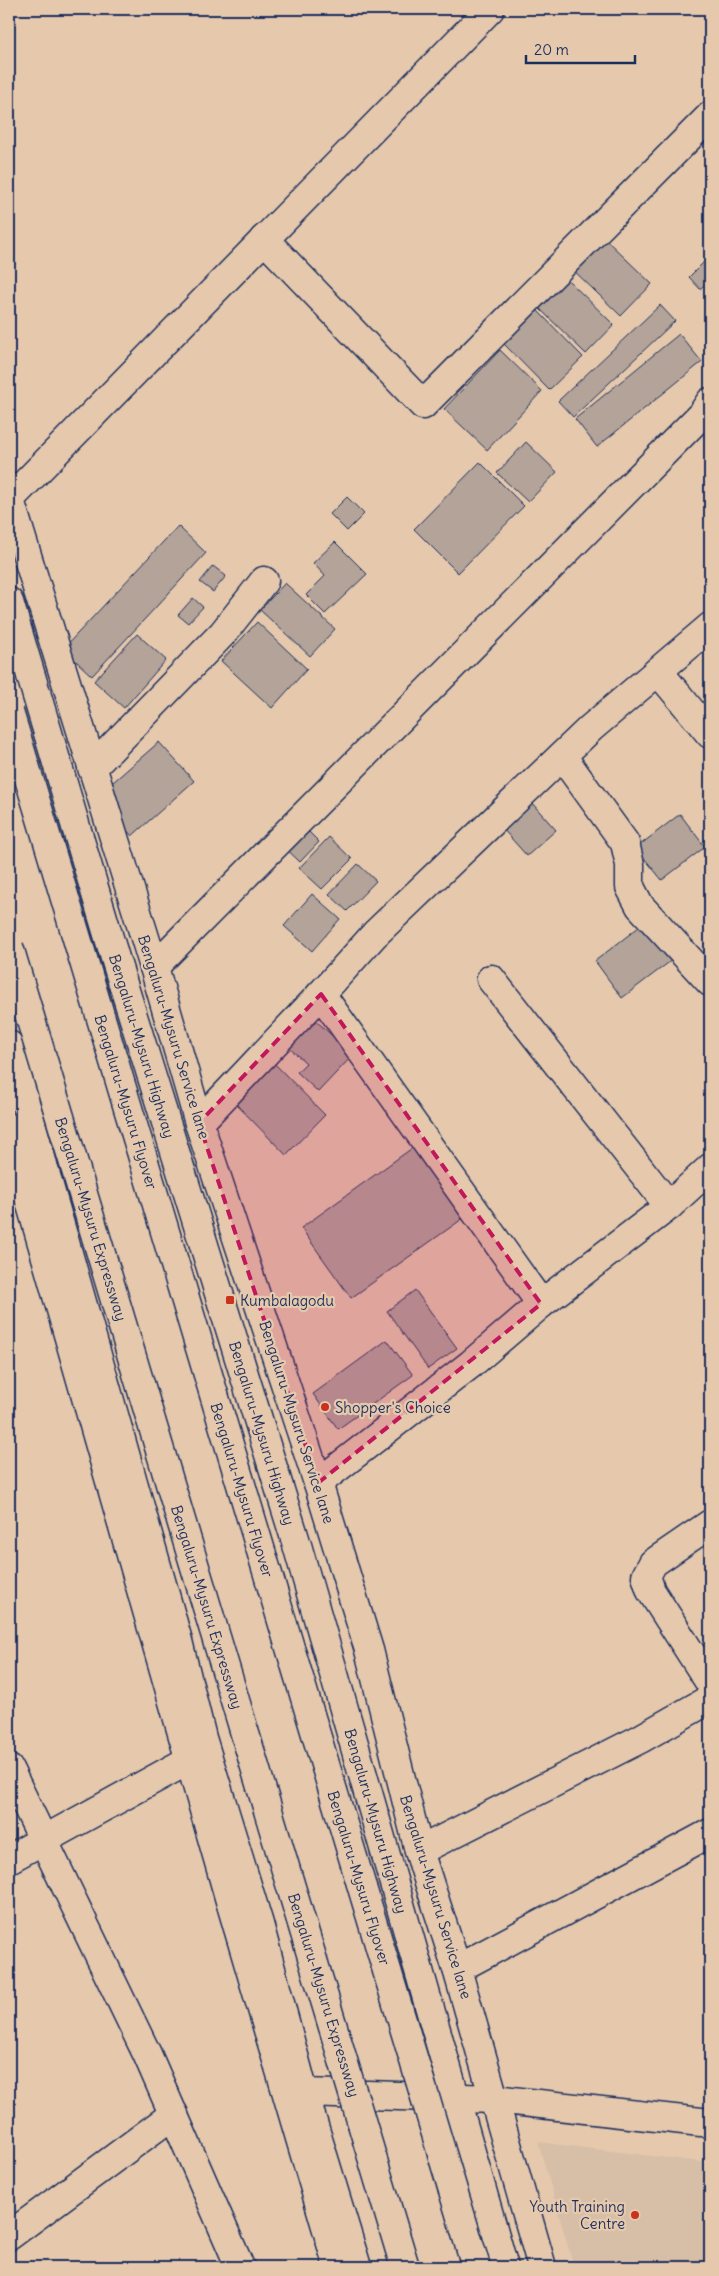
<svg xmlns="http://www.w3.org/2000/svg" width="719" height="2276" font-family="Delius,sans-serif">
	<style>
		.built { fill: #d7bea7 }
		.building { fill: #b3a399; stroke: #1b2f5e }
		.lines { fill: none; stroke-linecap: round; stroke-linejoin: round }
		.minor-casing { stroke: #1b2f5e; stroke-width: 31 }
		.tertiary-casing { stroke: #1b2f5e; stroke-width: 31 }
		.secondary-casing { stroke: #1b2f5e; stroke-width: 31 }
		.trunk-casing { stroke: #1b2f5e; stroke-width: 31 }
		.minor { stroke: #e6c9ad; stroke-width: 28 }
		.tertiary { stroke: #e6c9ad; stroke-width: 28 }
		.secondary { stroke: #e6c9ad; stroke-width: 28 }
		.trunk { stroke: #e6c9ad; stroke-width: 28 }
		.trunk-bridge-casing { stroke: #1b2f5e; stroke-width: 31; stroke-linecap: butt }
		.trunk-bridge { stroke: #e6c9ad; stroke-width: 28 }
		.marked { fill: #c2185b; fill-opacity: 0.2; stroke: #c2185b; stroke-width: 4; stroke-dasharray: 10 6; stroke-linejoin: round }
		.poi-dot { fill: #c8321e; stroke: #e6c9ad; stroke-width: 2 }
		.labels { text-anchor: middle; dominant-baseline: central; stroke-width: 4.5; stroke-linejoin: round; paint-order: stroke }
		.street-label { font-size: 15px; fill: #1b2f5e; stroke: #e6c9ad }
		.poi-label { font-size: 15px; fill: #1b2f5e; stroke: #e6c9ad; text-anchor: start }
	</style>
	<rect width="100%" height="100%" fill="#e6c9ad"/>
	<filter id="ink" filterUnits="userSpaceOnUse"><feTurbulence type="fractalNoise" baseFrequency=".02" numOctaves="2"/><feDisplacementMap in="SourceGraphic" scale="10" xChannelSelector="R" yChannelSelector="G"/><feConvolveMatrix kernelMatrix="1 2 1 2 8 2 1 2 1" color-interpolation-filters="sRGB"/></filter>
	<g filter="url(#ink)">
		<polygon class="built" points="538,2142 710,2163 710,2267 574,2267"/>
		<g class="building">
			<polygon points="600,234 652,284 621,316 569,266"/>
			<polygon points="706,260 710,264 710,279 700,289 689,277"/>
			<polygon points="567,279 614,325 586,354 539,308"/>
			<polygon points="660,305 675,321 573,417 558,401"/>
			<polygon points="536,309 583,357 549,390 503,343"/>
			<polygon points="679,334 702,362 597,447 575,419"/>
			<polygon points="500,350 542,391 487,450 444,409"/>
			<polygon points="526,442 557,472 528,502 497,473"/>
			<polygon points="480,462 524,506 458,573 414,529"/>
			<polygon points="347,497 364,514 347,531 330,514"/>
			<polygon points="178,526 206,553 92,676 63,649"/>
			<polygon points="335,542 367,574 325,614 306,595 325,576 313,563"/>
			<polygon points="213,566 226,576 213,592 200,582"/>
			<polygon points="285,583 335,629 310,656 260,610"/>
			<polygon points="193,598 203,607 188,623 178,615"/>
			<polygon points="257,622 307,669 272,708 221,661"/>
			<polygon points="137,634 166,660 124,708 94,681"/>
			<polygon points="159,742 194,781 132,836 97,796"/>
			<polygon points="531,802 556,830 527,856 502,828"/>
			<polygon points="680,814 705,847 662,880 636,848"/>
			<polygon points="301,824 319,842 300,862 281,844"/>
			<polygon points="329,837 352,859 322,889 299,868"/>
			<polygon points="358,864 376,881 347,911 329,894"/>
			<polygon points="312,894 340,919 312,951 284,926"/>
			<polygon points="644,923 672,960 622,998 595,961"/>
			<polygon points="311,1016 353,1055 318,1092 297,1072 306,1063 285,1044"/>
			<polygon points="272,1061 325,1115 286,1155 232,1100"/>
			<polygon points="415,1146 465,1217 351,1298 301,1228"/>
			<polygon points="415,1290 457,1348 428,1369 387,1311"/>
			<polygon points="387,1340 413,1375 338,1429 313,1394"/>
		</g>
		<g class="lines">
			<defs>
				<g id="minor">
					<polyline points="264,239 423,405 710,116"/>
					<polyline points="10,499 490,9"/>
					<polyline points="658,671 710,734"/>
					<polyline points="562,756 625,843 630,865 630,887 640,906 710,982"/>
					<polyline points="92,768 223,633 264,581"/>
					<polyline points="154,967 702,414 710,402"/>
					<polyline points="491,979 669,1206"/>
					<polyline points="321,994 541,1304"/>
					<polyline points="199,1123 321,994 375,934 591,728 710,627"/>
					<polyline points="318,1483 471,1364 541,1304 669,1206 710,1168"/>
					<polyline points="710,1524 653,1563 646,1576 651,1591 710,1683"/>
					<polyline points="9,1769 147,2054 240,2267"/>
					<polyline points="419,1851 640,1739 710,1699"/>
					<polyline points="9,1859 189,1760"/>
					<polyline points="457,1969 710,1833"/>
					<polyline points="9,2236 174,2114"/>
				</g>
				<g id="tertiary">
					<polyline points="9,497 154,967 199,1123 318,1483 369,1650 419,1851 457,1969 542,2267"/>
					<polyline points="9,1128 230,1901 338,2267"/>
				</g>
				<polyline id="secondary" points="304,2093 495,2099 710,2123"/>
				<g id="trunk">
					<polyline points="9,602 115,958 297,1545 504,2267"/>
					<polyline points="9,1045 177,1637 202,1738 259,1924 304,2093 357,2267"/>
				</g>
			</defs>
			<use href="#minor" class="minor-casing"/>
			<use href="#tertiary" class="tertiary-casing"/>
			<use href="#secondary" class="secondary-casing"/>
			<use href="#trunk" class="trunk-casing"/>
			<use href="#minor" class="minor"/>
			<use href="#tertiary" class="tertiary"/>
			<use href="#secondary" class="secondary"/>
			<use href="#trunk" class="trunk"/>
			<defs>
				<g id="trunk-bridge">
					<polyline points="9,712 476,2267"/>
					<polyline points="9,947 405,2267"/>
				</g>
			</defs>
			<use href="#trunk-bridge" class="trunk-bridge-casing"/>
			<use href="#trunk-bridge" class="trunk-bridge"/>
		</g>
	</g>
	<path class="marked" d="M 321,994 L 541,1304 L 318,1483 L 199,1123 Z"/>
	<g class="poi-dot">
		<rect x="225" y="1295" width="10" height="10" rx="2.5"/>
		<circle cx="325" cy="1407" r="5"/>
		<circle cx="635" cy="2215" r="5"/>
	</g>
	<g class="labels">
		<g class="street-label">
			<text transform="translate(174 1037) rotate(73)">Bengaluru-Mysuru Service lane</text>
			<text transform="translate(142 1046) rotate(73)">Bengaluru-Mysuru Highway</text>
			<text transform="translate(126 1102) rotate(73)">Bengaluru-Mysuru Flyover</text>
			<text transform="translate(91 1219) rotate(73)">Bengaluru-Mysuru Expressway</text>
			<text transform="translate(297 1422) rotate(72)">Bengaluru-Mysuru Service lane</text>
			<text transform="translate(262 1433) rotate(73)">Bengaluru-Mysuru Highway</text>
			<text transform="translate(242 1490) rotate(73)">Bengaluru-Mysuru Flyover</text>
			<text transform="translate(207 1607) rotate(73)">Bengaluru-Mysuru Expressway</text>
			<text transform="translate(376 1821) rotate(74)">Bengaluru-Mysuru Highway</text>
			<text transform="translate(359 1878) rotate(73)">Bengaluru-Mysuru Flyover</text>
			<text transform="translate(436 1897) rotate(73)">Bengaluru-Mysuru Service lane</text>
			<text transform="translate(324 1995) rotate(73)">Bengaluru-Mysuru Expressway</text>
		</g>
		<g class="poi-label">
			<text x="240" y="1300">Kumbalagodu</text>
			<text x="335" y="1407">Shopper's Choice</text>
			<text x="625" y="2206" text-anchor="end">Youth Training<tspan x="625" dy="17">Centre</tspan></text>
		</g>
	</g>
	<rect width="719" height="2276" fill="none" stroke="#e6c9ad" stroke-width="30"/>
	<rect x="15" y="15" width="689" height="2246" fill="none" stroke="#1b2f5e" stroke-width="2" filter="url(#ink)"/>
	<path d="M526 55v8h109v-8" fill="none" stroke="#1b2f5e" stroke-width="2.5"/>
	<text x="534" y="55" font-size="15" fill="#1b2f5e" stroke="#e6c9ad" stroke-width="4" paint-order="stroke">20 m</text>
</svg>
